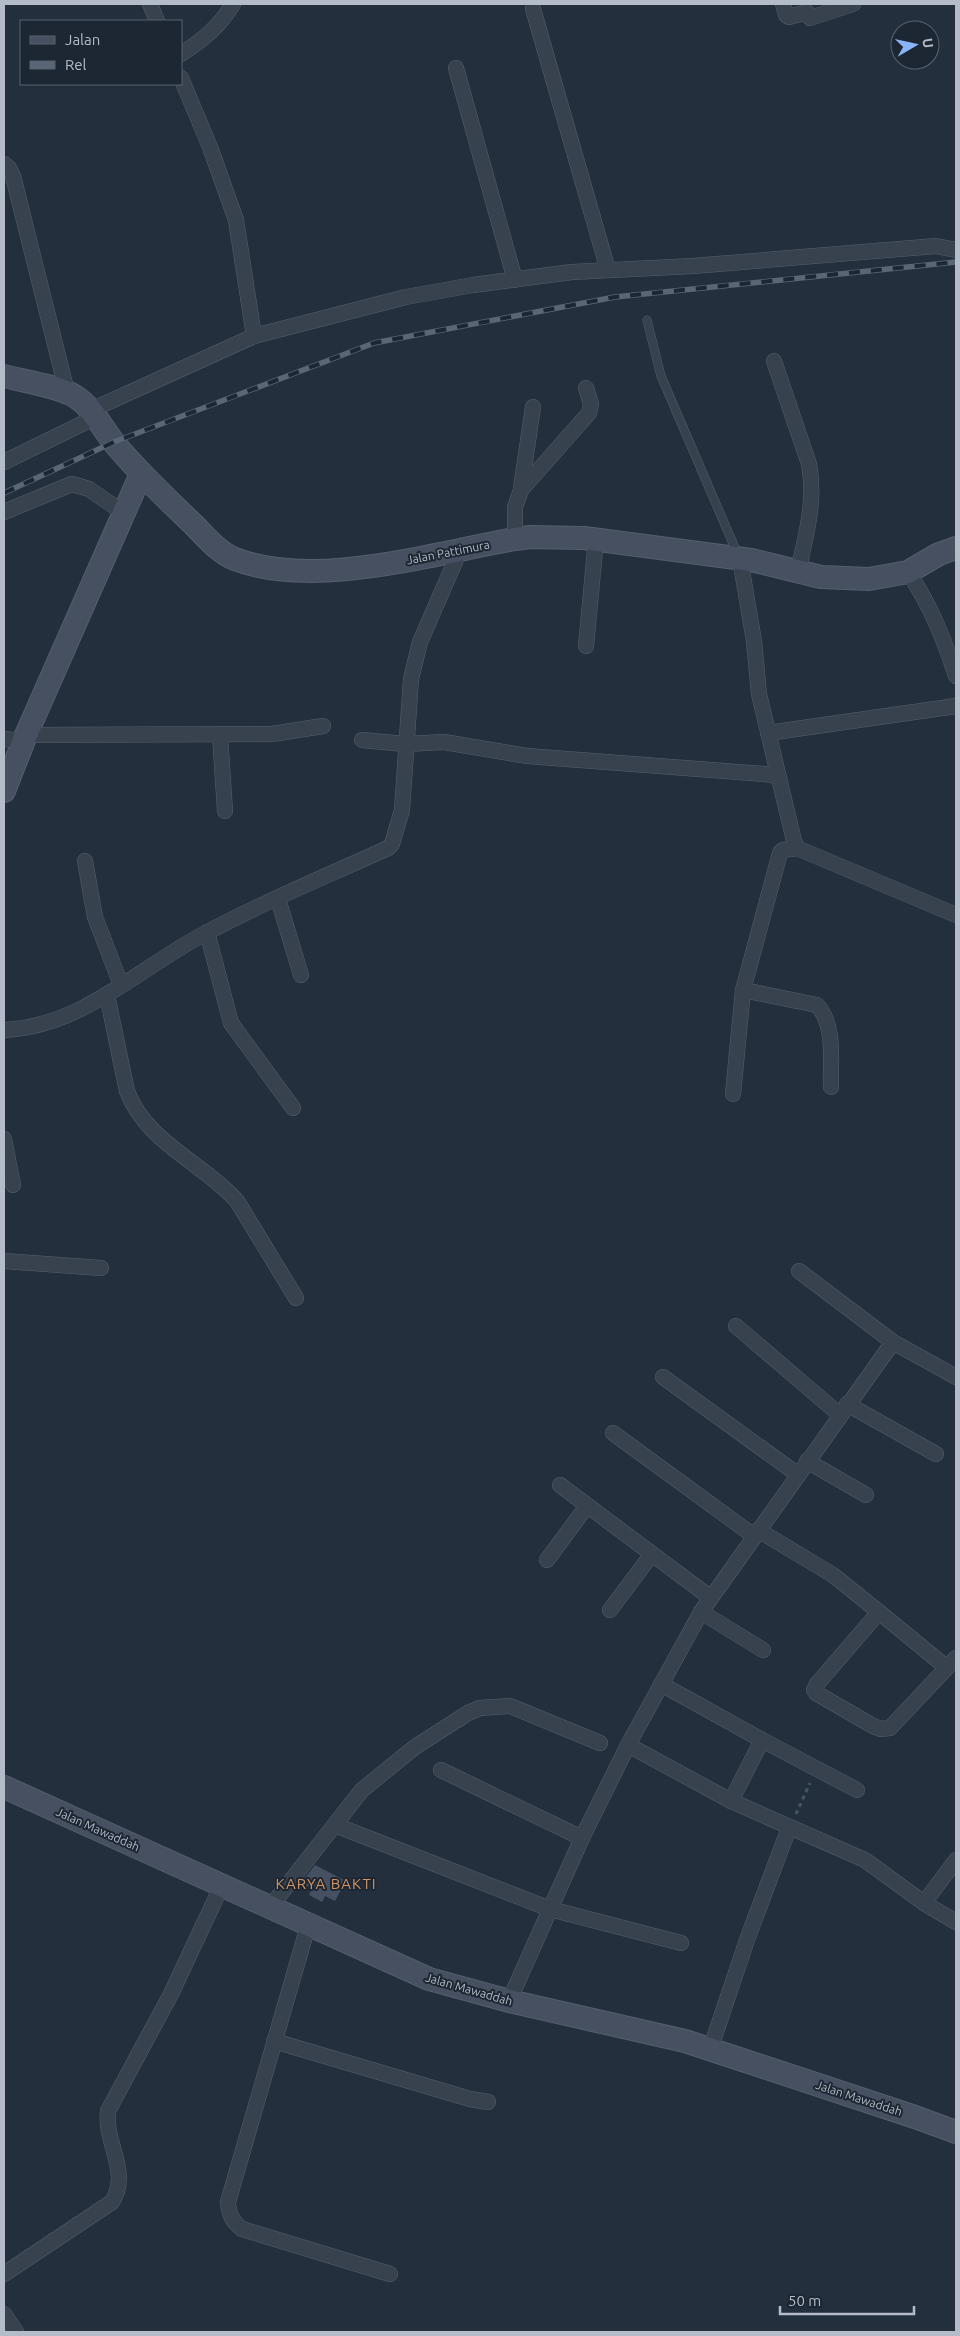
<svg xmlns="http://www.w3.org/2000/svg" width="960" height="2336" font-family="Ubuntu,sans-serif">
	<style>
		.building { fill: #455162 }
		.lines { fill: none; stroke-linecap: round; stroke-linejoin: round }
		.lane-casing { stroke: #565f6c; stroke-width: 9 }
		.street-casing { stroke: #565f6c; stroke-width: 16 }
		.secondary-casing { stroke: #565f6c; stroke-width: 24 }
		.path { stroke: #44595c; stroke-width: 3; stroke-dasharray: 4 4; stroke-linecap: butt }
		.lane { stroke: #38414e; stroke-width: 8 }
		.street { stroke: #38414e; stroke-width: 15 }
		.secondary { stroke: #465061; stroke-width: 22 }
		.rail-casing { stroke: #5a6575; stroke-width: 5.5 }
		.rail { stroke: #1d2633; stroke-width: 4; stroke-dasharray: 11; stroke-linecap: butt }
		.labels { text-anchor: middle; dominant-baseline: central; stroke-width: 4; stroke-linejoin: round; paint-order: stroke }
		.street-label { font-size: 12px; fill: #b4bcc9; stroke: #1d2633 }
		.quarter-label { font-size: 15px; letter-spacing: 1px; fill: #d59563; stroke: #1d2633 }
	</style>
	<rect width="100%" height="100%" fill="#242f3e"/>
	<polygon class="building" points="315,1865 346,1881 335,1901 325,1896 322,1902 309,1895 312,1888 301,1883"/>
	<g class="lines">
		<defs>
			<polyline id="lane" points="647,320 661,376 738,555"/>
			<g id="street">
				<polyline points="150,4 157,21"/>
				<polyline points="783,4 786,15 789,17 807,12 810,18 853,4"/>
				<polyline points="533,9 608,270"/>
				<path d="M 181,54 C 203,40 220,26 233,4"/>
				<polyline points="456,68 515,280"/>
				<polyline points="181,78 210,147 236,220 254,336"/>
				<polyline points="4,164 9,168 13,176 67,392"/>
				<path d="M 774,361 L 809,464 C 816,502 806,534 798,572"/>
				<polyline points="91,410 254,336 406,297 473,285 572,272 693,266 936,246 956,250"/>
				<polyline points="4,462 96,417"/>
				<polyline points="521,488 533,407"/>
				<polyline points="4,512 72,484 89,489 124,513"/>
				<polyline points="515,539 515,507 521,490 589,413 591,404 586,388"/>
				<polyline points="740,559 754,641 759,694 794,841 797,848 956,915"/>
				<path d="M 908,572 C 931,606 943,637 956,676"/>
				<polyline points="586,646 596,539"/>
				<polyline points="768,733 956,706"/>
				<polyline points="26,735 272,734 323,726"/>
				<polyline points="220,735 225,811"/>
				<polyline points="4,739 23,741"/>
				<polyline points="362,740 405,744 444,742 527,756 777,775"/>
				<polyline points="85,861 95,917 121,985"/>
				<polyline points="278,899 301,975"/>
				<polyline points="207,932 231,1023 293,1108"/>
				<path d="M 743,990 L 817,1005 C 836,1026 830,1061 831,1087"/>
				<path d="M 107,995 L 127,1091 C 146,1142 203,1163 237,1201 L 296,1298"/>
				<path d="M 4,1030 C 82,1027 140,967 206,933 C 265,901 327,876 388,848 L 392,844 L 402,810 L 411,679 L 420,642 L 461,548"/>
				<polyline points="733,1094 743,990 780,853 783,850 797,848"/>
				<polyline points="4,1139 13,1185"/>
				<polyline points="4,1261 101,1268"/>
				<polyline points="799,1271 893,1342 956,1377"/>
				<polyline points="736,1326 840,1415"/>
				<polyline points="663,1377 797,1474"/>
				<polyline points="847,1404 936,1454"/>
				<polyline points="613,1433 754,1536"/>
				<polyline points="807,1461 866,1495"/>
				<polyline points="560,1485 711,1598"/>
				<polyline points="758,1530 833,1575 879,1612 817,1684 814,1690 816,1693 873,1726 881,1729 890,1728 956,1658"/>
				<polyline points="547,1560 587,1506"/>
				<polyline points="610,1610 652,1554"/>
				<polyline points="701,1612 763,1650"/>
				<polyline points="879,1612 946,1667"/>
				<polyline points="661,1684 762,1740"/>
				<polyline points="628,1745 731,1801 865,1860 924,1903 956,1922"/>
				<polyline points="441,1770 582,1838"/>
				<polyline points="731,1801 762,1740 857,1790"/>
				<polyline points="335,1825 550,1909 681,1943"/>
				<polyline points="924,1903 956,1860"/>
				<polyline points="271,1906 362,1790 415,1747 468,1713 480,1708 510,1706 600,1743"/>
				<path d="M 308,1926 L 228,2202 C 229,2215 232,2221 242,2229 L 390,2274"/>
				<polyline points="509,2001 582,1838 628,1745 701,1612 893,1342"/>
				<polyline points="274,2041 470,2099 488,2102"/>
				<polyline points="710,2050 748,1937 789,1828"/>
				<path d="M 4,2274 L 112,2202 C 131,2172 104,2143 108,2111 L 171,1994 L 222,1885"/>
				<polyline points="4,2314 16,2332"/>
			</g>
			<g id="secondary">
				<path d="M 4,376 C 23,381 62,387 76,397 C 93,408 102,428 115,444 C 139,473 167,499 194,525 C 206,537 219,553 235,559 C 314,590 434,553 515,539 L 530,537 L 584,538 L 751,560 L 821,577 L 869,579 L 908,572 L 939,554 L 956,548"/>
				<polyline points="4,791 26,735 141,474"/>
				<polyline points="4,1787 429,1979 509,2001 685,2041 915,2117 956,2132"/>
			</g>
		</defs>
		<use href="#lane" class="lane-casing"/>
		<use href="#street" class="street-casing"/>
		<use href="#secondary" class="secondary-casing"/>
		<polyline class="path" points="796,1814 810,1783"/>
		<use href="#lane" class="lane"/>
		<use href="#street" class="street"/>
		<use href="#secondary" class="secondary"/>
		<defs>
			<polyline id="rail" points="4,493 114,442 374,343 615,297 956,262"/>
		</defs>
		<use href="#rail" class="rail-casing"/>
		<use href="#rail" class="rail"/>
	</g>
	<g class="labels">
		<g class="street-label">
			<text transform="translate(448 552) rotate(-11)">Jalan Pattimura</text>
			<text transform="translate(98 1829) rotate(24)">Jalan Mawaddah</text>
			<text transform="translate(469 1989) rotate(16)">Jalan Mawaddah</text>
			<text transform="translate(859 2098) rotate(18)">Jalan Mawaddah</text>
		</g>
		<g class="quarter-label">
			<text x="326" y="1883">KARYA BAKTI</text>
		</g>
	</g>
	<rect width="960" height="2336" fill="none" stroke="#b4bcc9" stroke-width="10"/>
	<rect x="20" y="20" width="162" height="65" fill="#1d2633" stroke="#59626f"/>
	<rect x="30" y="36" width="25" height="8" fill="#465061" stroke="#59626f"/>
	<text x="65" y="45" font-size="15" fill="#b4bcc9">Jalan</text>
	<rect x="30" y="61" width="25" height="8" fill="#5a6575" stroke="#59626f"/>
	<text x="65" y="70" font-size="15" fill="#b4bcc9">Rel</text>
	<g transform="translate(915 45) rotate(81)"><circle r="24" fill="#1d2633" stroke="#59626f"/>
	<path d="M0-4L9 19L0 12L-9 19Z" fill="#8ab4f8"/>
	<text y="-8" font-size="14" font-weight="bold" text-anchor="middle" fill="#b4bcc9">U</text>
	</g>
	<path d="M780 2306v8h134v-8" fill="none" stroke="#b4bcc9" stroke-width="2.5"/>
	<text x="788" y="2306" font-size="15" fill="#b4bcc9" stroke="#1d2633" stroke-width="4" paint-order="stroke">50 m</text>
</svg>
